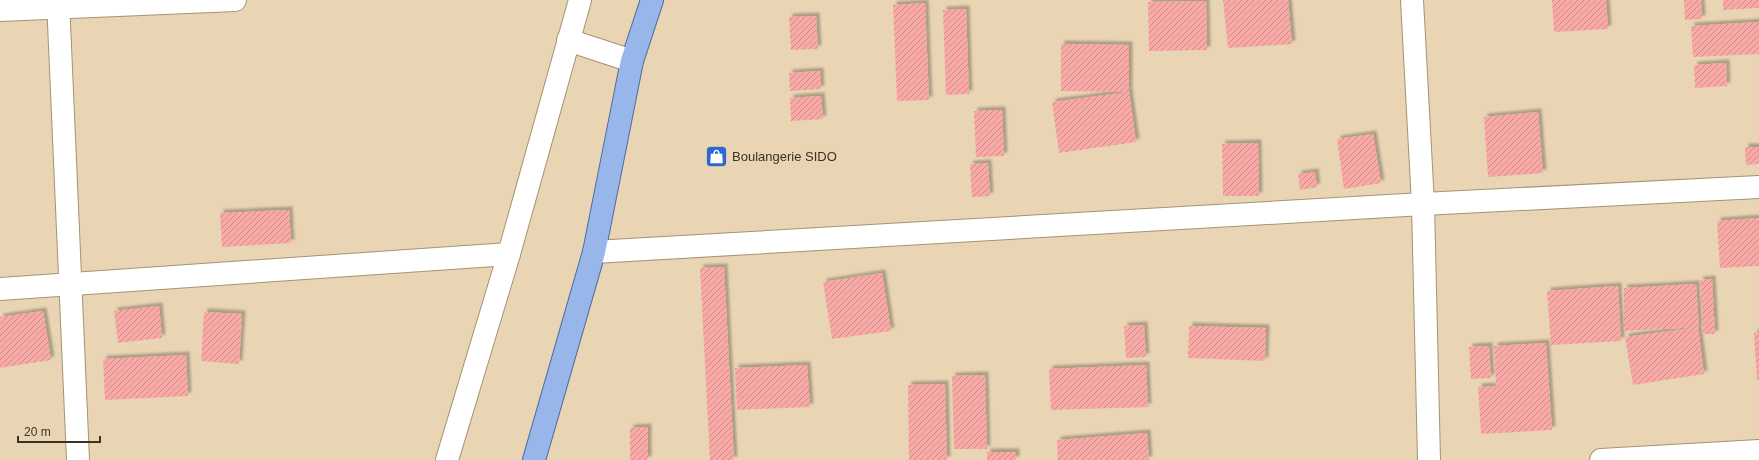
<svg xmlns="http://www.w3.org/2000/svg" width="1759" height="460" font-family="Helvetica,sans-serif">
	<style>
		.building { fill: url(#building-hatch); filter: url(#shadow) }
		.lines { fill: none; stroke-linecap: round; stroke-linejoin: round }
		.street-casing { stroke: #a59372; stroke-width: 24 }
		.primary-casing { stroke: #4c689c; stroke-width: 24 }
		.street { stroke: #fff; stroke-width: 22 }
		.primary { stroke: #99b6ea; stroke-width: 22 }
		.labels { text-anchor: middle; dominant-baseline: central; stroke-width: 3; stroke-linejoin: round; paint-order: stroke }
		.poi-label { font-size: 13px; fill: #3a3225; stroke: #e9d5b3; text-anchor: start }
	</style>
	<defs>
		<pattern id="building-hatch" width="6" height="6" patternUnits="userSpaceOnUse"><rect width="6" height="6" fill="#f9aaa7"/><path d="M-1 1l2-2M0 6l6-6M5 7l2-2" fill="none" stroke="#cb8b88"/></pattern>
		<filter id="shadow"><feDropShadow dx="3.5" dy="-3.5" stdDeviation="1" flood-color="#0004"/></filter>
	</defs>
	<rect width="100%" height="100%" fill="#e9d5b3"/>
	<g class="building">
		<polygon points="1223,0 1288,0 1292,44 1228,48"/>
		<polygon points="1552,0 1606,0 1608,29 1554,32"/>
		<polygon points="1684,0 1701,0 1702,19 1685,20"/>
		<polygon points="1723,0 1759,0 1759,8 1723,10"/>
		<polygon points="1206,1 1207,50 1149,51 1148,2"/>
		<polygon points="925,3 929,100 897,101 893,5"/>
		<polygon points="966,9 969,94 946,95 943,10"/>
		<polygon points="816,16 818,49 791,50 789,17"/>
		<polygon points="1759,22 1759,54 1693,57 1691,26"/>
		<polygon points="1061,44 1129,45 1129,92 1061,91"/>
		<polygon points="1726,63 1727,86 1695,88 1694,65"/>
		<polygon points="820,71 821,89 790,91 789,73"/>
		<polygon points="1129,92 1136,142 1059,153 1052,102"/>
		<polygon points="821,96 823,119 791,121 790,98"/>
		<polygon points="1002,110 1004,156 976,157 974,111"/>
		<polygon points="1538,112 1543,173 1488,177 1484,117"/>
		<polygon points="1373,134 1381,183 1344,189 1337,139"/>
		<polygon points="1258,143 1259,196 1223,196 1222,144"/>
		<polygon points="1745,147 1759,147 1759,164 1746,165"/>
		<polygon points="988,163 990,196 972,197 970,164"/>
		<polygon points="1315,172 1317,187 1300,190 1298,174"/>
		<polygon points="289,210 291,243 222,247 220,213"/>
		<polygon points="1759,218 1759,266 1720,268 1717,221"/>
		<polygon points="724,267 734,460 710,460 700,268"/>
		<polygon points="882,273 891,331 832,339 823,282"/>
		<polygon points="1712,279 1715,334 1703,334 1700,280"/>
		<polygon points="1696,284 1699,327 1624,331 1624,288"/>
		<polygon points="1618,286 1621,341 1551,345 1547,291"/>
		<polygon points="159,306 162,338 118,343 114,311"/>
		<polygon points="43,311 51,360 0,368 0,317"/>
		<polygon points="204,312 242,314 239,364 201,361"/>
		<polygon points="1144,325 1146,357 1126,358 1124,326"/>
		<polygon points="1189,326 1266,328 1265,361 1188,358"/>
		<polygon points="1698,327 1704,374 1633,385 1625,337"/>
		<polygon points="1754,333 1759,333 1759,380 1757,380"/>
		<polygon points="1546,343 1552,430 1481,434 1478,387 1496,386 1494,346"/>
		<polygon points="1489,346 1491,378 1471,379 1469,347"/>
		<polygon points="186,355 188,396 105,400 103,359"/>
		<polygon points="807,365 810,407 737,410 735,368"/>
		<polygon points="1146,365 1148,407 1051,410 1049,369"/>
		<polygon points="985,375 987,449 954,449 952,376"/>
		<polygon points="945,384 947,460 909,460 908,385"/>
		<polygon points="648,427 648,460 630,460 630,428"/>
		<polygon points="1147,433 1149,460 1058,460 1057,440"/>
		<rect x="987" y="452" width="29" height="8"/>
	</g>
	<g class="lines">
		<defs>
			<g id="street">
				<polyline points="58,0 78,460"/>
				<polyline points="1412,0 1423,204 1429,460"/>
				<polyline points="0,10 235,0"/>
				<polyline points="568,40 632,61"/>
				<polyline points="594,252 1423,204 1759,187"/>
				<polyline points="0,289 509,254"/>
				<polyline points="447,460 509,254 580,0"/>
				<polyline points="1601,460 1759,451"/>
			</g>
			<polyline id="primary" points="534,460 594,252 632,61 652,0"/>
		</defs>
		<use href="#street" class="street-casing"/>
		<use href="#primary" class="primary-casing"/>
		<use href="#street" class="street"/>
		<use href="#primary" class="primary"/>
	</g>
	<defs>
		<symbol id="shop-square" viewBox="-11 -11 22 22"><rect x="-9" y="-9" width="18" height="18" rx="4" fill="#2c67d4" stroke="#e9d5b3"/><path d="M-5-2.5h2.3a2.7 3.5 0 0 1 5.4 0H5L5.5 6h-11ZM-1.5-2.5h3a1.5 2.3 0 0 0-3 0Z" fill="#fff"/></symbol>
	</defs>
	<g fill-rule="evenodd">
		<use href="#shop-square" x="704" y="144" width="25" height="25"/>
	</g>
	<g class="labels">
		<g class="poi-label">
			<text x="732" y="156">Boulangerie SIDO</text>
		</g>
	</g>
	<path d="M18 436v6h82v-6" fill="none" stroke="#3a3225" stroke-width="2"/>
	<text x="24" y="436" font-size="12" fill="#3a3225" stroke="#e9d5b3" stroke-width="3" paint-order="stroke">20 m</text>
</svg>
